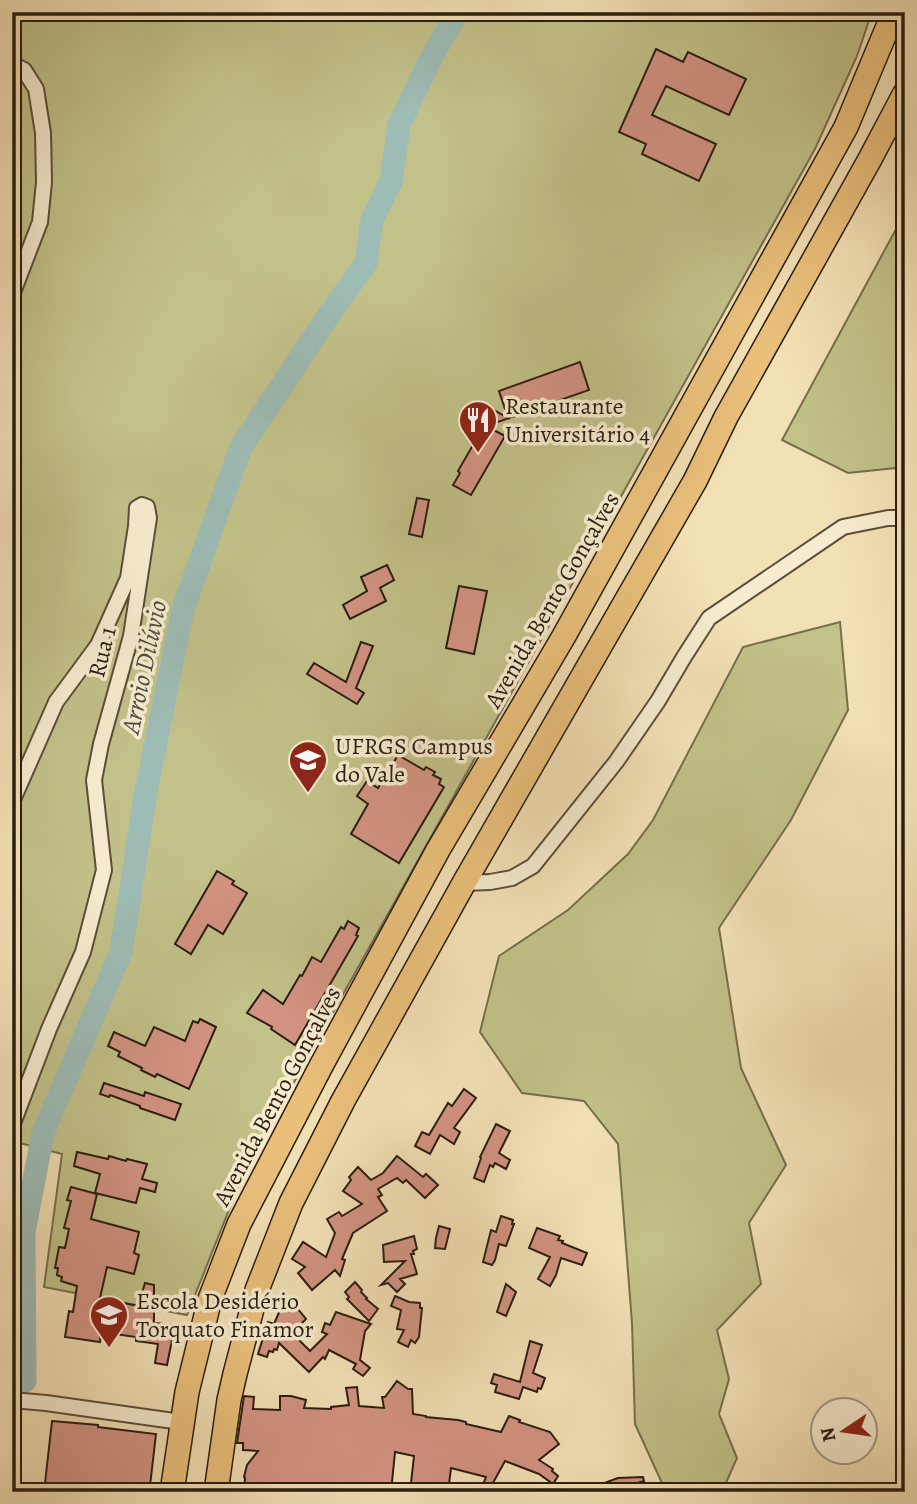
<svg xmlns="http://www.w3.org/2000/svg" width="917" height="1504" font-family="Alegreya,serif">
	<style>
		.green { fill: #c2c189; stroke: #766f4c; stroke-width: 2 }
		.lines { fill: none; stroke-linecap: round; stroke-linejoin: round }
		.river { stroke: #9dbcb5; stroke-width: 23 }
		.building { fill: #d39382; stroke: #291d10; stroke-width: 2 }
		.street-casing { stroke: #5c4e3a; stroke-width: 18 }
		.primary-casing { stroke: #291d10; stroke-width: 26 }
		.street { stroke: #f7ecd0; stroke-width: 14 }
		.primary { stroke: #eac07b; stroke-width: 23 }
		.labels { text-anchor: middle; dominant-baseline: central; stroke-width: 7; stroke-linejoin: round; paint-order: stroke }
		.poi-label { font-size: 24px; fill: #291d10; stroke: #f7ecd0; text-anchor: start }
		.street-label { font-size: 24px; fill: #291d10; stroke: #f7ecd0 }
		.water-label { font-size: 26px; font-style: italic; fill: #4c4d42; stroke: #f7ecd0 }
	</style>
	<rect width="100%" height="100%" fill="#f3e1b6"/>
	<filter id="stains"><feTurbulence type="fractalNoise" baseFrequency=".00286" numOctaves="4"/><feColorMatrix values="0 0 0 0 .2 0 0 0 0 .09 0 0 0 0 .02 0 0 0 .5 -.17"/></filter>
	<radialGradient id="worn" r=".72"><stop offset=".6" stop-color="#630" stop-opacity="0"/><stop offset="1" stop-color="#630" stop-opacity=".3"/></radialGradient>
	<g class="green">
		<polygon points="12,12 872,12 857,56 815,149 245,1170 187,1315 44,1287 62,1154 12,1141"/>
		<polygon points="895,231 905,238 905,467 848,473 782,440"/>
		<polygon points="840,622 848,710 791,820 719,928 741,1068 786,1165 749,1223 761,1284 717,1330 729,1379 719,1414 737,1458 722,1492 666,1492 635,1424 632,1323 618,1144 584,1101 522,1093 480,1032 499,956 568,910 628,854 653,820 743,647"/>
	</g>
	<g class="lines">
		<polyline class="river" points="25,1381 24,1232 43,1133 121,952 146,791 183,609 241,447 328,316 366,263 372,220 391,181 399,125 432,56 458,12"/>
	</g>
	<g class="building">
		<polygon points="656,49 683,62 688,52 746,79 729,115 666,86 652,115 716,144 699,181 642,154 646,144 619,132"/>
		<polygon points="580,362 589,390 495,423 485,418 490,408 508,418 499,391"/>
		<polygon points="486,426 505,436 471,495 453,485 460,473 458,471 477,438 479,439"/>
		<polygon points="417,498 429,500 422,537 409,534"/>
		<polygon points="387,565 394,580 380,588 386,601 350,619 343,605 367,591 361,577"/>
		<polygon points="459,586 487,591 474,654 446,648"/>
		<polygon points="361,642 373,646 356,688 364,693 357,704 307,674 314,663 346,682"/>
		<polygon points="398,755 424,770 426,767 435,772 433,775 441,779 439,784 444,787 399,863 351,834 368,804 357,796 367,781 378,788"/>
		<polygon points="217,871 234,881 232,884 247,893 223,934 208,925 191,954 175,944"/>
		<polygon points="348,921 359,928 356,935 358,936 295,1045 271,1029 272,1027 247,1013 263,990 283,1004 300,975 302,976 312,957 321,962 341,927 344,929"/>
		<polygon points="200,1019 216,1027 189,1089 157,1074 155,1077 141,1070 142,1068 118,1056 120,1052 108,1046 114,1032 145,1046 154,1027 185,1041 193,1021 198,1023"/>
		<polygon points="104,1083 144,1096 145,1092 181,1104 175,1120 140,1108 140,1106 110,1095 109,1097 100,1094"/>
		<polygon points="464,1089 476,1098 454,1128 460,1132 454,1144 440,1135 430,1154 415,1146 422,1132 429,1135 448,1103 452,1106"/>
		<polygon points="496,1124 510,1131 499,1153 510,1160 506,1169 495,1163 493,1167 490,1165 484,1182 474,1178 481,1158 480,1157"/>
		<polygon points="77,1152 108,1159 109,1156 126,1161 127,1159 147,1164 142,1179 157,1183 155,1192 140,1188 136,1203 95,1193 100,1174 74,1166"/>
		<polygon points="397,1156 423,1177 426,1174 438,1185 425,1198 406,1180 403,1183 397,1178 378,1189 382,1195 378,1197 387,1211 353,1233 342,1259 345,1260 340,1276 335,1270 312,1290 298,1273 305,1267 292,1259 303,1242 326,1257 335,1233 327,1219 339,1212 342,1216 362,1204 343,1191 351,1180 349,1177 358,1167 371,1180 383,1173"/>
		<polygon points="71,1187 97,1194 91,1219 139,1232 134,1253 139,1255 134,1274 107,1267 100,1298 138,1306 145,1283 154,1285 154,1323 175,1325 167,1365 155,1363 158,1344 136,1341 136,1337 101,1332 100,1342 65,1337 69,1311 73,1312 77,1286 61,1281 62,1277 57,1275 58,1268 55,1268 59,1247 65,1248 69,1229 64,1228 71,1201 67,1200"/>
		<polygon points="501,1216 513,1220 512,1224 514,1224 506,1246 499,1244 495,1260 492,1265 483,1262 491,1230 496,1232"/>
		<polygon points="439,1226 450,1229 445,1249 435,1248 436,1238"/>
		<polygon points="537,1228 560,1236 558,1240 563,1241 562,1243 587,1253 582,1265 561,1258 556,1275 550,1286 538,1279 550,1257 529,1248"/>
		<polygon points="414,1236 417,1249 413,1251 414,1254 411,1254 417,1274 400,1279 405,1284 397,1292 388,1283 381,1285 405,1261 384,1262 383,1245"/>
		<polygon points="355,1282 362,1290 361,1292 367,1298 366,1299 378,1309 369,1321 347,1299 349,1297 345,1292"/>
		<polygon points="506,1284 516,1292 506,1316 497,1312"/>
		<polygon points="395,1296 409,1302 420,1303 420,1308 422,1308 419,1337 415,1343 411,1340 408,1347 398,1342 404,1330 397,1329 401,1310 391,1306"/>
		<polygon points="290,1302 292,1304 296,1303 298,1309 306,1319 292,1333 310,1351 327,1334 322,1332 325,1323 330,1325 336,1312 371,1324 365,1331 360,1360 370,1368 363,1376 353,1369 356,1364 329,1350 325,1359 323,1357 309,1372 279,1343 277,1350 274,1349 273,1352 269,1351 267,1357 258,1354 268,1322 274,1324 280,1310"/>
		<polygon points="530,1341 542,1345 533,1373 545,1378 541,1389 538,1388 537,1392 523,1387 519,1399 495,1392 497,1385 491,1383 494,1374 520,1382"/>
		<polygon points="397,1381 408,1389 412,1389 413,1414 426,1416 426,1417 458,1420 466,1422 466,1424 501,1432 509,1416 520,1420 519,1422 550,1432 559,1444 539,1460 553,1469 552,1471 558,1476 553,1484 539,1474 505,1461 488,1492 480,1492 486,1477 451,1468 448,1492 410,1492 414,1456 395,1452 391,1492 244,1492 245,1478 244,1477 247,1465 258,1451 243,1450 243,1443 237,1443 244,1396 254,1397 253,1409 280,1410 280,1396 291,1396 306,1400 304,1408 331,1409 331,1407 349,1405 346,1388 357,1387 359,1406 384,1408 382,1397 385,1397"/>
		<polygon points="52,1421 98,1425 98,1427 156,1434 150,1486 139,1485 138,1492 44,1492"/>
		<polygon points="643,1477 644,1481 607,1492 604,1483 618,1478"/>
	</g>
	<g class="lines">
		<defs>
			<g id="street">
				<polyline points="12,64 24,70 36,89 43,133 44,182 40,222 12,295"/>
				<polyline points="12,802 56,702 98,645 128,578 136,526 137,508 142,505 147,507 149,518 131,636 101,744 94,780 104,870 83,952 49,1029 12,1126"/>
				<polyline points="464,883 490,882 512,878 533,866 616,762 658,701 684,657 709,618 843,527 888,518 905,518"/>
				<polyline points="12,1400 46,1403 181,1422"/>
			</g>
			<g id="primary">
				<polyline points="172,1492 187,1392 210,1299 239,1224 321,1066 438,850 564,636 846,127 894,12"/>
				<polyline points="216,1492 229,1400 235,1374 257,1290 291,1203 343,1101 464,883 695,481 726,417 870,159 905,93"/>
			</g>
		</defs>
		<use href="#street" class="street-casing"/>
		<use href="#primary" class="primary-casing"/>
		<use href="#street" class="street"/>
		<use href="#primary" class="primary"/>
	</g>
	<defs>
		<symbol id="restaurant-pin" viewBox="-11 -11 22 30"><path d="M0 17L-7.5 6A9.5 9.5 0 1 1 7.5 6Z" fill="#8f2418" stroke="#f7ecd0"/><path d="M-5-6h1v4h1v-4h1v4h1v-4h1v5L-1.5 .5V6h-2V.5L-5-1ZM5-6V6H3V1.5H1.5Q1.5-4 5-6Z" fill="#fff"/></symbol>
		<symbol id="university-pin" viewBox="-11 -11 22 30"><path d="M0 17L-7.5 6A9.5 9.5 0 1 1 7.5 6Z" fill="#8f2418" stroke="#f7ecd0"/><path d="M0-5L7-2L0 1L-7-2ZM-4 1L0 2.5L4 1V4Q0 6-4 4Z" fill="#fff"/></symbol>
		<symbol id="school-pin" viewBox="-11 -11 22 30"><path d="M0 17L-7.5 6A9.5 9.5 0 1 1 7.5 6Z" fill="#8f2418" stroke="#f7ecd0"/><path d="M0-5L7-2L0 1L-7-2ZM-4 1L0 2.5L4 1V4Q0 6-4 4Z" fill="#fff"/></symbol>
	</defs>
	<g fill-rule="evenodd">
		<use href="#restaurant-pin" x="456" y="398" width="44" height="60"/>
		<use href="#university-pin" x="286" y="738" width="44" height="60"/>
		<use href="#school-pin" x="87" y="1293" width="44" height="60"/>
	</g>
	<g class="labels">
		<g class="poi-label">
			<text x="505" y="406">Restaurante<tspan x="505" dy="28">Universitário 4</tspan></text>
			<text x="335" y="746">UFRGS Campus<tspan x="335" dy="28">do Vale</tspan></text>
			<text x="136" y="1301">Escola Desidério<tspan x="136" dy="28">Torquato Finamor</tspan></text>
		</g>
		<g class="street-label">
			<text transform="translate(552 600) rotate(-60)">Avenida Bento Gonçalves</text>
			<text transform="translate(102 652) rotate(-76)">Rua 1</text>
			<text transform="translate(277 1096) rotate(-62)">Avenida Bento Gonçalves</text>
		</g>
		<g class="water-label">
			<text transform="translate(144 667) rotate(-78)">Arroio Dilúvio</text>
		</g>
	</g>
	<rect width="917" height="1504" fill="none" stroke="#f3e1b6" stroke-width="42"/>
	<rect x="14" y="14" width="889" height="1476" fill="none" stroke="#291d10" stroke-width="3.5"/>
	<rect x="21" y="21" width="875" height="1462" fill="none" stroke="#291d10" stroke-width="2"/>
	<g transform="translate(844 1431) rotate(257)"><circle r="33" fill="#f7ecd0" stroke="#a59983" stroke-width="2"/>
	<path d="M0-5L12 26L0 18L-12 26Z" fill="#8f2418"/>
	<text y="-10" font-size="19" font-weight="bold" text-anchor="middle" fill="#291d10">N</text>
	</g>
	<rect width="100%" height="100%" filter="url(#stains)"/>
	<rect width="100%" height="100%" fill="url(#worn)"/>
</svg>
